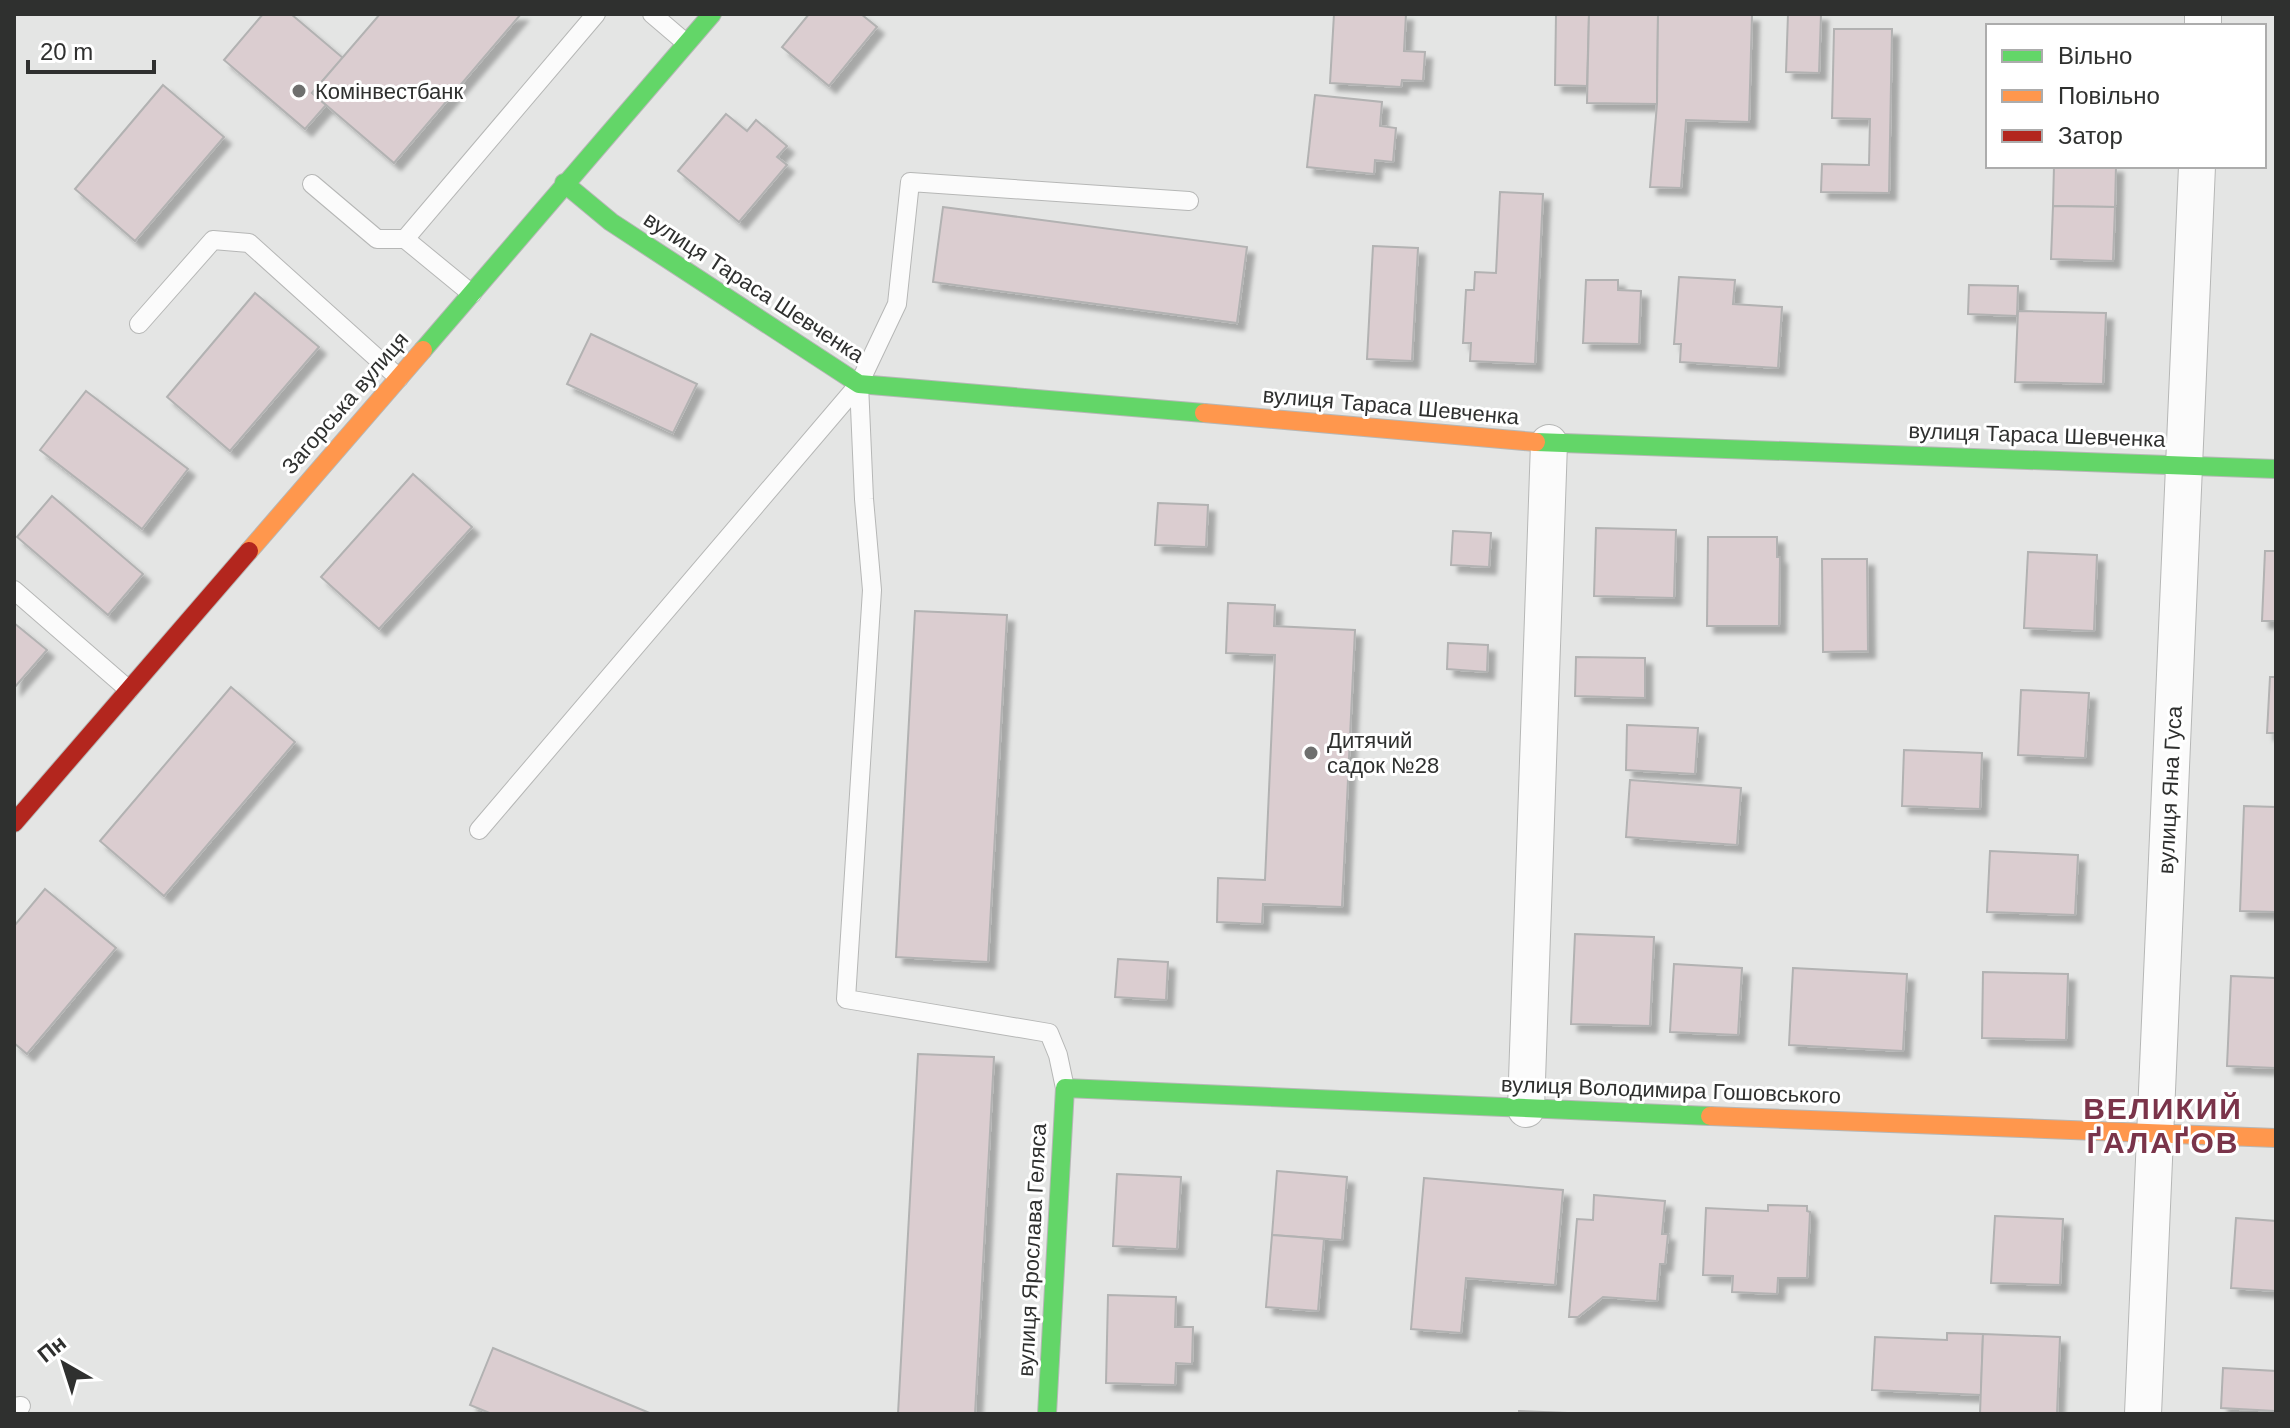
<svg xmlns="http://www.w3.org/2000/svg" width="2290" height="1428" font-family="Helvetica,sans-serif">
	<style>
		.building { fill: #dbcdd0; stroke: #b2b2b2; stroke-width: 2; filter: url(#shadow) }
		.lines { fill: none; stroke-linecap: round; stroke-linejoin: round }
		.lane-casing { stroke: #b6b7b6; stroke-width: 20 }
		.street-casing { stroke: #b6b7b6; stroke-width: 38 }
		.fast-casing { stroke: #b6b7b6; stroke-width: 20 }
		.slow-casing { stroke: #b6b7b6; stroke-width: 20 }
		.jam-casing { stroke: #b6b7b6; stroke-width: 20 }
		.lane { stroke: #fbfbfb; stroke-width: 18 }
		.street { stroke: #fbfbfb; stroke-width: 36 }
		.fast { stroke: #63d668; stroke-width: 18 }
		.slow { stroke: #ff974d; stroke-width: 18 }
		.jam { stroke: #b3261e; stroke-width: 18 }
		.poi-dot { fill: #6e6f6e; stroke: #fff; stroke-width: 3 }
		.labels { text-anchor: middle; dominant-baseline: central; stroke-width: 6; stroke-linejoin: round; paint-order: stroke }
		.poi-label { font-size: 22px; fill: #2f302f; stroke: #fff; text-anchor: start }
		.street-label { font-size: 22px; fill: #2f302f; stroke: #fff }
		.district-label { font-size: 30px; font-weight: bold; letter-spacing: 2px; fill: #7a344a; stroke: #fff }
	</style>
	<defs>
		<filter id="shadow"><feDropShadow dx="7" dy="7" stdDeviation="2" flood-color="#0004"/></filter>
	</defs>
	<rect width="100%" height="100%" fill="#e4e5e4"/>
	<g class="building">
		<polygon points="263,14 291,14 343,58 312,93 326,105 305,129 224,60"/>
		<polygon points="380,14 521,14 394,163 312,93"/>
		<polygon points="809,14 861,14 877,27 829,86 782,47"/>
		<polygon points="1334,14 1406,14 1404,51 1425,52 1423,81 1402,80 1401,87 1330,83"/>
		<polygon points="1556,14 1589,14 1587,86 1555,85"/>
		<polygon points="1589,14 1658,14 1657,104 1587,103"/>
		<polygon points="1658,14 1752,15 1749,122 1686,120 1681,188 1650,187 1657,104"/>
		<polygon points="1788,14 1821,14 1819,73 1786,72"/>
		<polygon points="1834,29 1892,29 1889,193 1821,192 1822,164 1869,165 1870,119 1832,118"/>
		<polygon points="163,85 224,137 135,241 75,189"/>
		<polygon points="1315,95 1382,102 1380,126 1396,128 1393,162 1375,160 1374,174 1307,167"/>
		<polygon points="726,114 747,131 756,120 787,146 777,157 787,165 739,222 678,171"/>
		<polygon points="2054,166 2116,166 2115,207 2053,206"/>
		<polygon points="1500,192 1543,194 1535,364 1470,361 1471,343 1463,343 1466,290 1474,290 1475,272 1496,273"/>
		<polygon points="2053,206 2115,207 2113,261 2051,259"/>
		<polygon points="943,207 1247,247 1237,323 933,282"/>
		<polygon points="1373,246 1418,248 1412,361 1367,359"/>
		<polygon points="1679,277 1735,280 1733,304 1782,307 1778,368 1680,362 1681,344 1674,344"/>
		<polygon points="1586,280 1618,280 1618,290 1641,291 1639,344 1583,343"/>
		<polygon points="1969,285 2018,286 2017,316 1968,314"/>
		<polygon points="255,293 319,347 230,451 167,397"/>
		<polygon points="2018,311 2106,313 2103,384 2015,382"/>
		<polygon points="591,334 697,384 673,433 567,384"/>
		<polygon points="86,391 188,469 142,529 40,450"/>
		<polygon points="413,474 472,527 379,629 321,577"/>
		<polygon points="52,496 143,574 108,615 17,537"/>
		<polygon points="1158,503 1208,505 1206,547 1155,545"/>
		<polygon points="1596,528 1676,530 1674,598 1594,596"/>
		<polygon points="1453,531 1491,533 1489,567 1451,565"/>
		<polygon points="1708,537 1777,537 1777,557 1780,557 1779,626 1707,626"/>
		<polygon points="2265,551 2276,551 2276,621 2262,621"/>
		<polygon points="2028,552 2097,555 2094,631 2024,628"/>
		<polygon points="1822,559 1867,559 1868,651 1823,652"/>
		<polygon points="1228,603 1275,605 1274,626 1355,630 1342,907 1263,904 1262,924 1217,922 1218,878 1265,880 1275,655 1226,653"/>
		<polygon points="915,611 1007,615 988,962 896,957"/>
		<polygon points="14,623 47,650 14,688"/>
		<polygon points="1448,643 1488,645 1487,672 1447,669"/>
		<polygon points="1576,657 1645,658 1645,698 1575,696"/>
		<polygon points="2270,677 2276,677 2276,733 2267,733"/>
		<polygon points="231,687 295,742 164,896 100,841"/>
		<polygon points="2021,690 2089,693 2085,758 2018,755"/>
		<polygon points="1627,725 1698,728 1695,774 1626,770"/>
		<polygon points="1904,750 1982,753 1980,809 1902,806"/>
		<polygon points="1630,780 1741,788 1737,845 1626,837"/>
		<polygon points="2244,806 2276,807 2276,912 2240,911"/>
		<polygon points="1990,851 2078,855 2075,915 1987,912"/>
		<polygon points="45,889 116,948 27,1054 14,1043 14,926"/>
		<polygon points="1575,934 1654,937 1650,1026 1571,1024"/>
		<polygon points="1118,959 1168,962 1166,1000 1115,997"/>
		<polygon points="1674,964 1742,968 1738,1035 1670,1032"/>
		<polygon points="1793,968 1907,974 1903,1051 1789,1045"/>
		<polygon points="1983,972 2068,974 2066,1040 1982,1038"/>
		<polygon points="2231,976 2276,978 2276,1068 2227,1066"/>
		<polygon points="918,1054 994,1057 975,1414 898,1414"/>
		<polygon points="1277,1171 1347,1177 1342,1240 1272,1235"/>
		<polygon points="1117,1174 1181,1177 1177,1249 1113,1246"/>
		<polygon points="1424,1178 1563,1190 1555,1285 1466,1278 1461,1333 1411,1329"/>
		<polygon points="1594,1195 1665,1201 1662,1234 1668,1234 1665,1264 1660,1264 1657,1301 1603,1297 1578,1317 1569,1317 1577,1219 1593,1220"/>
		<polygon points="1768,1205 1807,1206 1807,1211 1810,1212 1807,1278 1778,1278 1777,1294 1732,1292 1733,1276 1703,1275 1706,1208 1768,1211"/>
		<polygon points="1995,1216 2063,1219 2060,1285 1991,1283"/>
		<polygon points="2236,1218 2276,1221 2276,1291 2231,1288"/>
		<polygon points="1272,1235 1324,1239 1318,1311 1266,1307"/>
		<polygon points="1108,1295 1176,1297 1175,1327 1193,1327 1192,1364 1176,1363 1175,1385 1106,1383"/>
		<polygon points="1947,1333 1983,1334 1981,1395 1872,1390 1875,1337 1947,1340"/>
		<polygon points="1983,1334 2060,1337 2057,1414 1980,1414"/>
		<polygon points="493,1348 652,1414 492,1414 470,1405"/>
		<polygon points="2223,1368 2276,1371 2275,1411 2221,1408"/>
		<polygon points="1519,1411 1567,1413 1567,1414 1519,1414"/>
	</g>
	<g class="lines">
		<defs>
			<g id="lane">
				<polyline points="652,14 686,43"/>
				<polyline points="312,184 377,239 405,239 472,294"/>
				<polyline points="405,239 596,14"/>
				<polyline points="139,324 213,240 249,243 399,378"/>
				<polyline points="859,384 864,499 872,590 846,999 1049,1033 1058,1055 1065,1088"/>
				<polyline points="14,590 129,690"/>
				<polyline points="479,830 859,384 897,304 910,182 1189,201"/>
				<polyline points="14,1407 21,1406"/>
			</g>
			<g id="street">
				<polyline points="2203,26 2203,14"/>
				<polyline points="1526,1109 1549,443"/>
				<polyline points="2143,1414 2197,166"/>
			</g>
			<g id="fast">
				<polyline points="564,183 611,222 859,384 1204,413"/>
				<polyline points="423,350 712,14"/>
				<polyline points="1536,442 2276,469"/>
				<polyline points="1047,1414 1065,1088 1710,1116"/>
			</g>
			<g id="slow">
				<polyline points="1204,413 1536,442"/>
				<polyline points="249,551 423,350"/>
				<polyline points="1710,1116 2276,1138"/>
			</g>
			<polyline id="jam" points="14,823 249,551"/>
		</defs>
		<use href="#lane" class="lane-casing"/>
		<use href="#street" class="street-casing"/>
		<use href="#fast" class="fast-casing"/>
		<use href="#slow" class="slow-casing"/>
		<use href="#jam" class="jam-casing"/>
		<use href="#lane" class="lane"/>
		<use href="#street" class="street"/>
		<use href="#fast" class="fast"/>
		<use href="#slow" class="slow"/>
		<use href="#jam" class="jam"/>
	</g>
	<g class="poi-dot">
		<circle cx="299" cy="91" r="8"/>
		<circle cx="1311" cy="753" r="8"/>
	</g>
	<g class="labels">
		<g class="poi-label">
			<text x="315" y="91">Комінвестбанк</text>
			<text x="1327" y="740">Дитячий<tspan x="1327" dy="25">садок №28</tspan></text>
		</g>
		<g class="street-label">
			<text transform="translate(754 287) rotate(33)">вулиця Тараса Шевченка</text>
			<text transform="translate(345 403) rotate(-49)">Загорська вулиця</text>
			<text transform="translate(1391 406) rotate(5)">вулиця Тараса Шевченка</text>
			<text transform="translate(2037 435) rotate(2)">вулиця Тараса Шевченка</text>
			<text transform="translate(2170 790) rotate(-87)">вулиця Яна Гуса</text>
			<text transform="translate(1671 1090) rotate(2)">вулиця Володимира Гошовського</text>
			<text transform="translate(1032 1250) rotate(-87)">вулиця Ярослава Геляса</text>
		</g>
		<g class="district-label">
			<text x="2163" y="1108">ВЕЛИКИЙ<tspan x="2163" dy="34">ҐАЛАҐОВ</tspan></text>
		</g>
	</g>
	<rect width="2290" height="1428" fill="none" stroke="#2f302f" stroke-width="32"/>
	<rect x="1986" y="24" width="280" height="144" fill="#ffffff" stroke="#acacac" stroke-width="2"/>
	<rect x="2002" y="50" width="40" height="12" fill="#63d668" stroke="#acacac" stroke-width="2"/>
	<text x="2058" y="64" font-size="24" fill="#2f302f">Вільно</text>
	<rect x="2002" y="90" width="40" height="12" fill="#ff974d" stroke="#acacac" stroke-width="2"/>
	<text x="2058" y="104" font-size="24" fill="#2f302f">Повільно</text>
	<rect x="2002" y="130" width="40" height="12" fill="#b3261e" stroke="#acacac" stroke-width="2"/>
	<text x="2058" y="144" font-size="24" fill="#2f302f">Затор</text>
	<g transform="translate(64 1364) rotate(321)" stroke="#ffffff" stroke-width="6" paint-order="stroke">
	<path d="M0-6L14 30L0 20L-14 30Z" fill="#2f302f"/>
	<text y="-12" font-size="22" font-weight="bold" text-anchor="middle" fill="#2f302f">Пн</text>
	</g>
	<path d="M28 60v12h126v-12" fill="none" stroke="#2f302f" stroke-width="4"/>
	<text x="40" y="60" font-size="24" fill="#2f302f" stroke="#ffffff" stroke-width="6" paint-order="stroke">20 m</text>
</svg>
